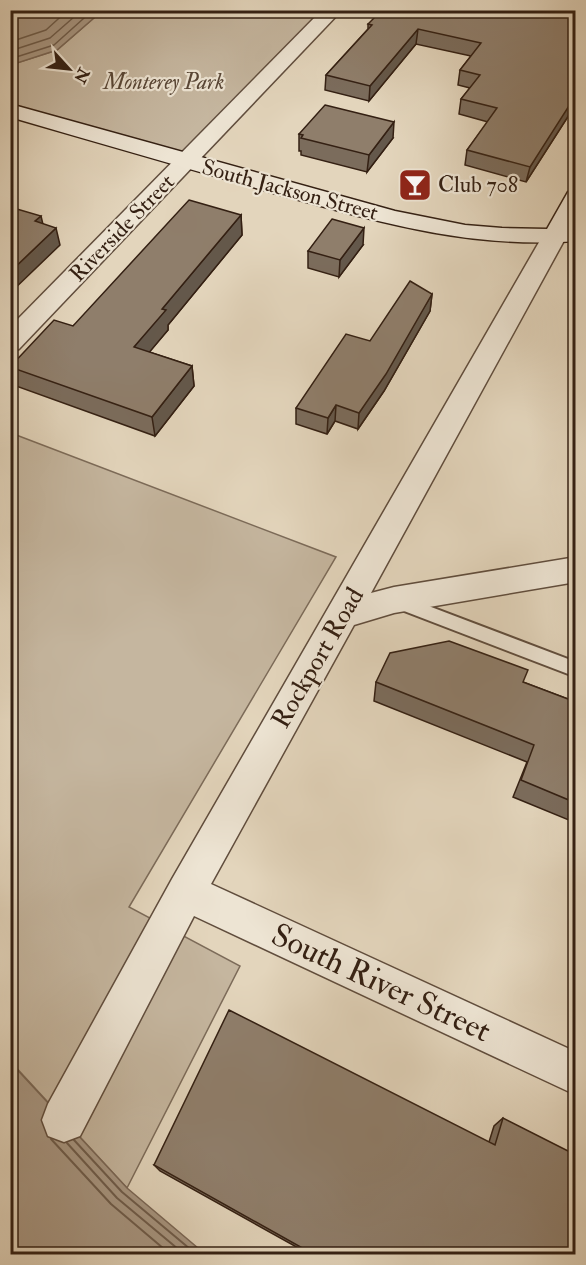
<svg xmlns="http://www.w3.org/2000/svg" width="586" height="1265" font-family="'IM FELL Double Pica',serif">
	<style>
		.green { fill: #c5b69f; stroke: #7c6b59; stroke-width: 1.5 }
		.water { fill: #a89783; stroke: #7a6756; stroke-width: 1.5 }
		.lines { fill: none; stroke-linecap: round; stroke-linejoin: round }
		.shore-far1 { stroke: #6e5c4b; stroke-width: 1.5 }
		.shore { stroke: #6e5c4b; stroke-width: 2 }
		.lane-casing { stroke: #604d3d; stroke-width: 4 }
		.street-casing { stroke: #604d3d; stroke-width: 3 }
		.secondary-casing { stroke: #342013; stroke-width: 3 }
		.lane { fill: #ede4d3; fill-rule: evenodd }
		.street { fill: #ede4d3; fill-rule: evenodd }
		.secondary { fill: #ede4d3; fill-rule: evenodd }
		.wall { fill: #7b6c5c; stroke: #342013; stroke-width: 1.5 }
		.shaded-wall { fill: #64584b; stroke: #342013; stroke-width: 1.5 }
		.building { fill: #8f7e6b; stroke: #342013; stroke-width: 1.5 }
		.labels { text-anchor: middle; dominant-baseline: central; stroke-width: 4.5; stroke-linejoin: round; paint-order: stroke }
		.far-park-label { font-size: 22px; font-style: italic; fill: #584636; stroke: #ede4d3 }
		.far-poi-label { font-size: 22px; fill: #342013; stroke: #ede4d3; text-anchor: start }
		.far-street-label { font-size: 22px; fill: #342013; stroke: #ede4d3 }
		.street-label { font-size: 26px; fill: #342013; stroke: #ede4d3 }
		.near-street-label { font-size: 32px; fill: #342013; stroke: #ede4d3 }
	</style>
	<rect width="100%" height="100%" fill="#e3d5bc"/>
	<filter id="stains"><feTurbulence type="fractalNoise" baseFrequency=".00333" numOctaves="4"/><feColorMatrix values="0 0 0 0 .2 0 0 0 0 .09 0 0 0 0 .02 0 0 0 .5 -.17"/></filter>
	<radialGradient id="worn" r=".72"><stop offset=".6" stop-color="#630" stop-opacity="0"/><stop offset="1" stop-color="#630" stop-opacity=".3"/></radialGradient>
	<g class="green">
		<polygon points="102,11 333,11 186,162 11,110 10,65 57,50"/>
		<polygon points="11,433 336,557 129,907 240,966 127,1188 11,1062"/>
	</g>
	<g class="water">
		<polygon points="11,10 102,10 102,11 57,50 11,65"/>
		<polygon points="10,1062 127,1188 205,1254 11,1254"/>
	</g>
	<g class="lines">
		<g class="shore-far1">
			<polyline points="10,42 46,30 68,10"/>
			<polyline points="10,51 50,38 82,10"/>
			<polyline points="10,59 54,45 93,10"/>
		</g>
		<g class="shore">
			<polyline points="51,1139 111,1204 170,1254"/>
			<polyline points="74,1140 122,1192 196,1254"/>
			<polyline points="67,1143 117,1198 184,1254"/>
		</g>
		<defs>
			<polygon id="lane" points="397,594 576,662 576,677 391,606 389,601 391,596"/>
			<g id="street">
				<polygon points="322,10 342,10 19,349 10,352 10,327"/>
				<polygon points="554,230 563,232 566,237 371,593 394,587 576,557 576,582 394,613 354,625 211,884 576,1052 576,1095 194,916 80,1136 64,1142 48,1136 42,1120 48,1104 172,879 542,237 545,232"/>
			</g>
			<path id="secondary" d="M 10,104 L 395,211 L 465,225 L 502,228 L 547,229 L 568,192 L 576,190 L 576,219 L 571,227 L 576,227 L 576,241 C 469,249 379,222 277,194 C 188,169 99,143 10,117 Z"/>
		</defs>
		<use href="#lane" class="lane-casing"/>
		<use href="#street" class="street-casing"/>
		<use href="#secondary" class="secondary-casing"/>
		<use href="#lane" class="lane"/>
		<use href="#street" class="street"/>
		<use href="#secondary" class="secondary"/>
	</g>
	<g class="wall">
		<polygon points="576,10 576,104 526,182 465,165 467,150 488,122 459,114 461,99 470,88 458,85 460,70 471,56 416,44 369,101 325,90 326,75 368,29 368,24"/>
		<polygon points="299,134 393,138 367,172 301,155 301,151 299,151"/>
		<polygon points="241,215 242,235 168,325 168,330 149,352 192,366 194,386 155,436 16,386 10,366 73,326"/>
		<polygon points="363,245 339,277 308,268 308,251"/>
		<polygon points="432,294 430,311 384,391 358,429 335,421 327,434 296,424 296,408 370,341"/>
		<polygon points="376,682 523,682 576,702 576,823 513,797 527,762 374,701"/>
		<polygon points="503,1118 576,1254 309,1254 160,1171 154,1165 489,1142 494,1126"/>
	</g>
	<g class="shaded-wall">
		<polygon points="418,29 416,44 369,101 370,86"/>
		<polygon points="576,90 576,104 526,182 530,167"/>
		<polygon points="394,122 393,138 367,172 369,155"/>
		<polygon points="241,215 242,235 168,325 168,330 137,367 134,347 162,309"/>
		<polygon points="41,216 45,233 35,221"/>
		<polygon points="56,228 60,245 10,293 10,272"/>
		<polygon points="364,228 363,245 339,277 340,260"/>
		<polygon points="432,294 430,311 384,391 358,429 359,413"/>
		<polygon points="192,366 194,386 155,436 152,417"/>
		<polygon points="336,405 335,421 327,434 328,418"/>
	</g>
	<g class="building">
		<polygon points="382,10 576,10 576,95 530,167 467,150 497,108 461,99 480,75 460,70 481,43 418,29 370,86 326,75 372,25 368,24"/>
		<polygon points="325,105 394,122 369,155 301,138 303,135 299,134"/>
		<polygon points="189,200 241,215 162,309 166,310 134,347 192,366 152,417 10,367 54,320 73,326"/>
		<polygon points="10,207 41,216 35,221 56,228 10,272"/>
		<polygon points="332,219 364,228 340,260 308,251"/>
		<polygon points="410,281 432,294 386,374 359,413 336,405 328,418 296,408 346,334 370,341"/>
		<polygon points="449,641 528,670 523,682 576,702 576,803 521,780 534,745 376,682 390,653"/>
		<polygon points="229,1010 495,1145 503,1118 576,1155 576,1254 313,1254 154,1165"/>
	</g>
	<defs>
		<symbol id="bar-square" viewBox="-11 -11 22 22"><rect x="-9" y="-9" width="18" height="18" rx="4" fill="#8f2418" stroke="#ede4d3"/><path d="M-6-5H6L.8 .8V4.5H3.5V6h-7V4.5H-.8V.8Z" fill="#fff"/></symbol>
	</defs>
	<g fill-rule="evenodd">
		<use href="#bar-square" x="396" y="166" width="38" height="38"/>
	</g>
	<g class="labels">
		<g class="far-park-label">
			<text x="164" y="82">Monterey Park</text>
		</g>
		<g class="far-poi-label">
			<text x="438" y="185">Club 708</text>
		</g>
		<g class="far-street-label">
			<text transform="translate(290 190) rotate(15)">South Jackson Street</text>
			<text transform="translate(122 228) rotate(-46)">Riverside Street</text>
		</g>
		<g class="street-label">
			<text transform="translate(318 658) rotate(-60)">Rockport Road</text>
		</g>
		<g class="near-street-label">
			<text transform="translate(381 983) rotate(25)">South River Street</text>
		</g>
	</g>
	<rect width="586" height="1265" fill="none" stroke="#e3d5bc" stroke-width="36"/>
	<rect x="12" y="12" width="562" height="1241" fill="none" stroke="#342013" stroke-width="3"/>
	<rect x="18" y="18" width="550" height="1229" fill="none" stroke="#342013" stroke-width="1.5"/>
	<g transform="translate(69 69) rotate(117)" stroke="#ede4d3" stroke-width="4.5" paint-order="stroke">
	<path d="M0-4.5L10 22L0 15L-10 22Z" fill="#342013"/>
	<text y="-9" font-size="16" font-weight="bold" text-anchor="middle" fill="#342013">N</text>
	</g>
	<rect width="100%" height="100%" filter="url(#stains)"/>
	<rect width="100%" height="100%" fill="url(#worn)"/>
</svg>
